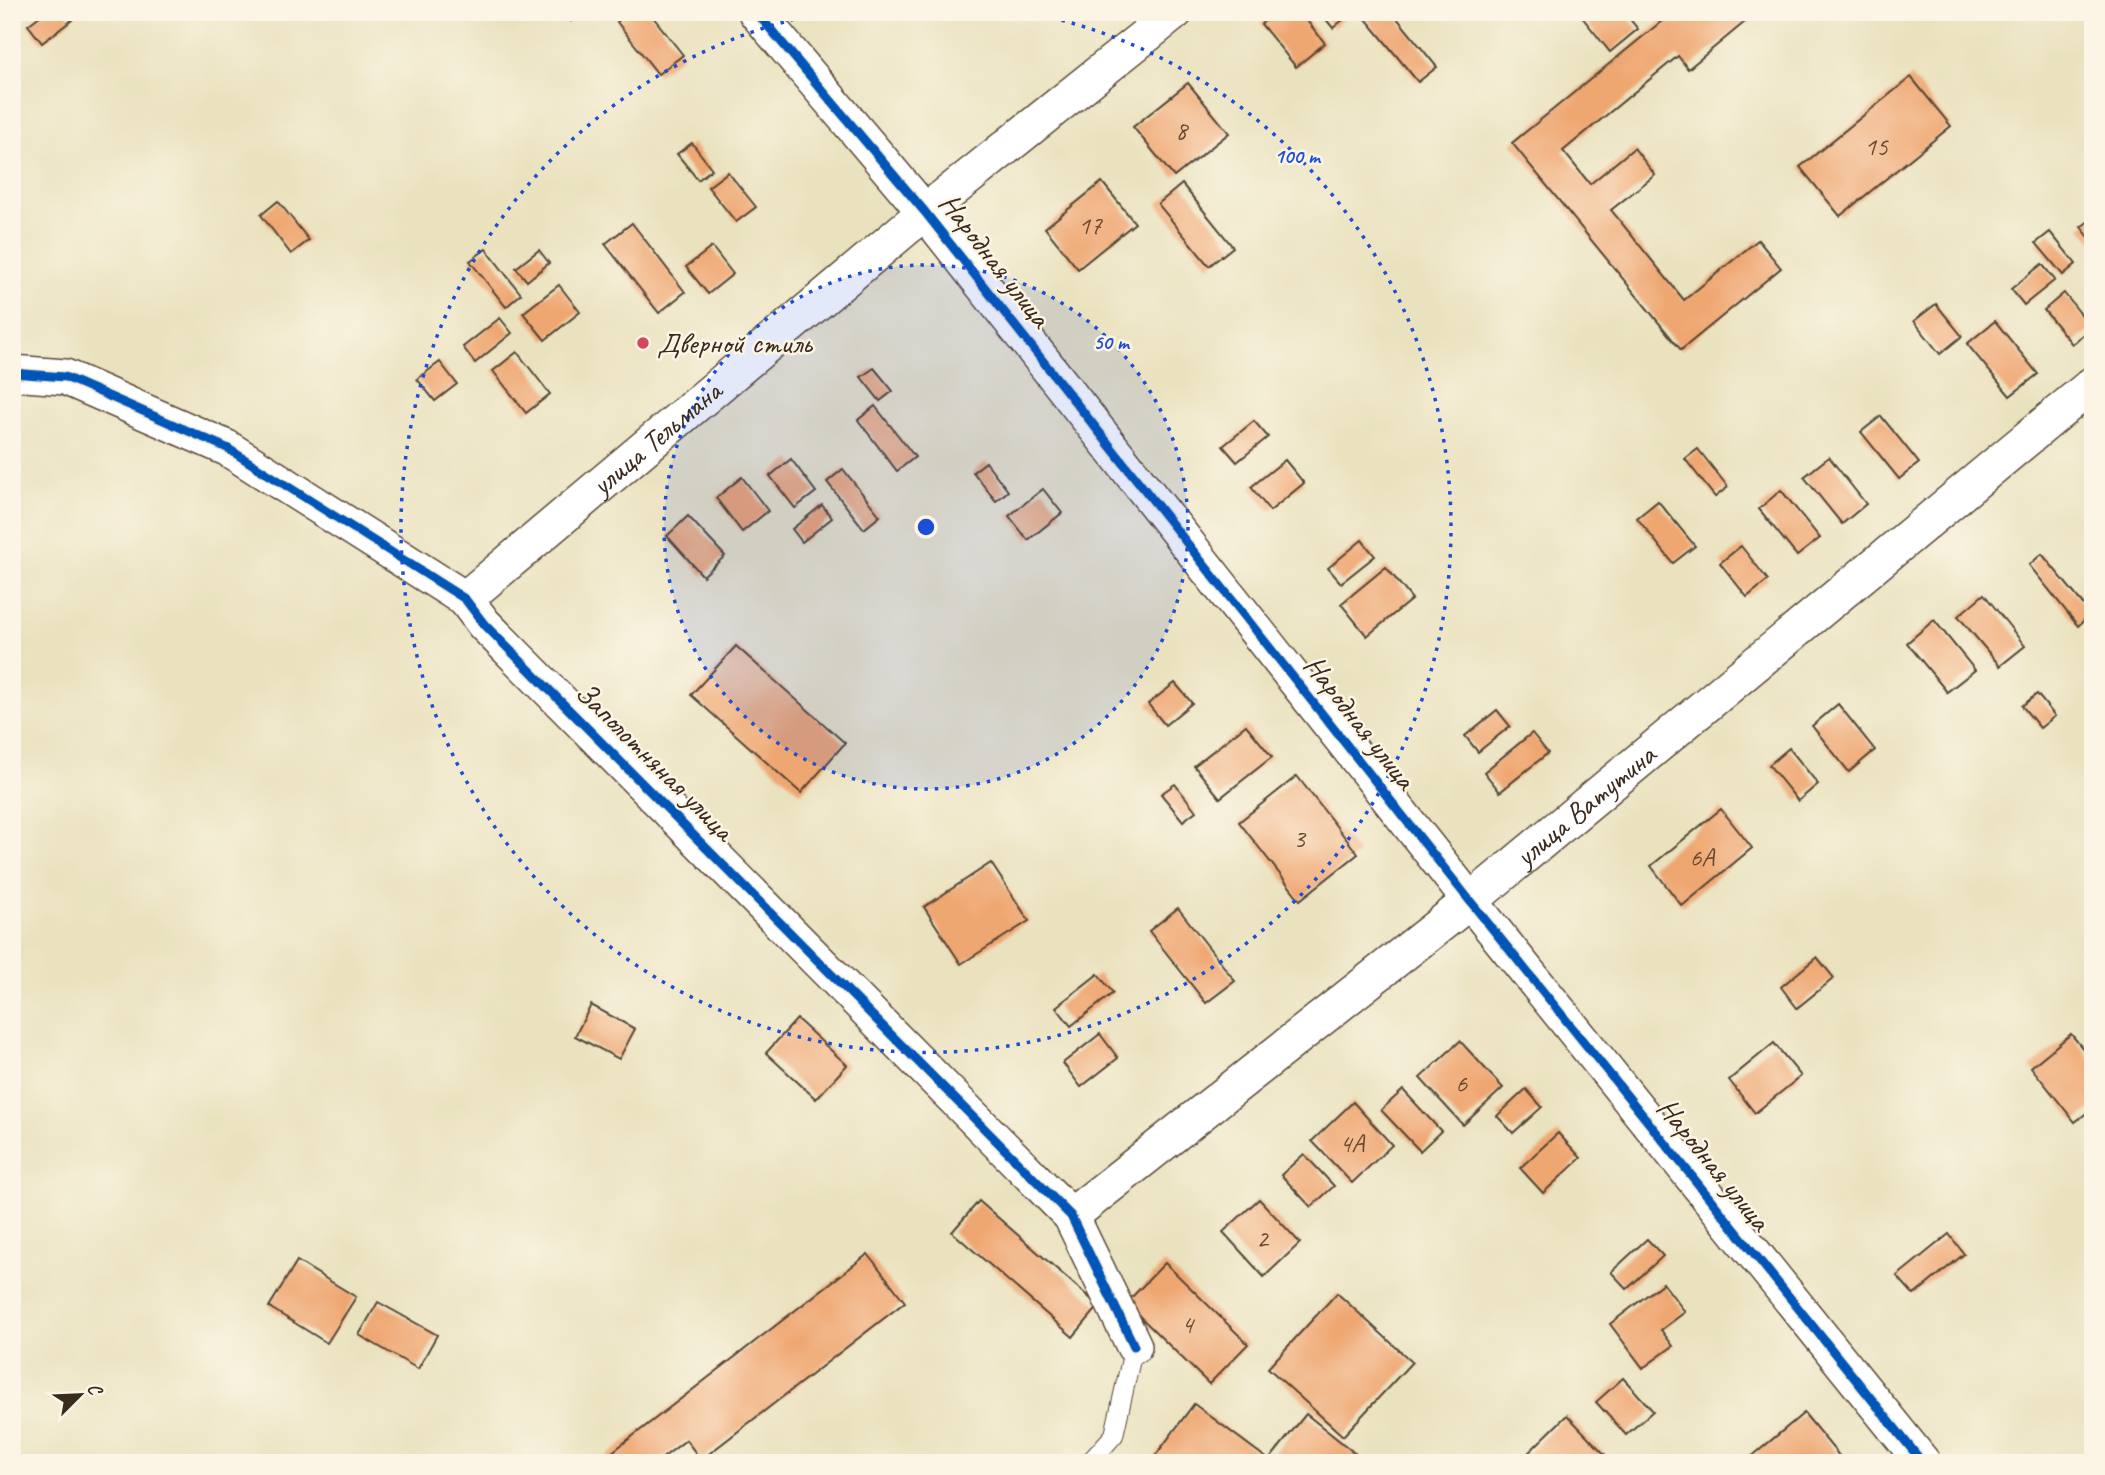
<svg xmlns="http://www.w3.org/2000/svg" width="2105" height="1475" font-family="Caveat,sans-serif">
	<style>
		.building { fill: #efa772 }
		.lines { fill: none; stroke-linecap: round; stroke-linejoin: round }
		.lane-casing { stroke: #554636; stroke-width: 20 }
		.street-casing { stroke: #554636; stroke-width: 38 }
		.lane { stroke: #fff; stroke-width: 18 }
		.street { stroke: #fff; stroke-width: 35 }
		.cycleway-casing { stroke: #fcf5e5; stroke-width: 13 }
		.cycleway { stroke: #0057b8; stroke-width: 9 }
		.ring { fill: none; stroke: #1d4ed8; stroke-width: 3.5; stroke-dasharray: 3.5 7 }
		.poi-dot { fill: #d1495b; stroke: #fcf5e5; stroke-width: 2.5 }
		.labels { text-anchor: middle; dominant-baseline: central; stroke-width: 5; stroke-linejoin: round; paint-order: stroke }
		.number-label { font-size: 26px; fill: #684933 }
		.street-label { font-size: 30px; fill: #3b2a1e; stroke: #fcf5e5 }
		.poi-label { font-size: 30px; fill: #3b2a1e; stroke: #fcf5e5; text-anchor: start }
		.centre { fill: #1d4ed8; stroke: #fcf5e5; stroke-width: 3.5 }
		.ring-label { font-size: 21px; text-anchor: middle; font-weight: bold; fill: #1d4ed8; stroke: #fcf5e5; stroke-width: 5; stroke-linejoin: round; paint-order: stroke }
	</style>
	<rect width="100%" height="100%" fill="#fcf5e5"/>
	<filter id="ink" filterUnits="userSpaceOnUse"><feTurbulence type="fractalNoise" baseFrequency=".0143" numOctaves="2"/><feDisplacementMap in="SourceGraphic" scale="14" xChannelSelector="R" yChannelSelector="G"/><feConvolveMatrix kernelMatrix="1 2 1 2 8 2 1 2 1" color-interpolation-filters="sRGB"/></filter>
	<filter id="wash" filterUnits="userSpaceOnUse"><feTurbulence type="fractalNoise" baseFrequency=".00686" numOctaves="4" result="noise"/><feDisplacementMap in="SourceGraphic" scale="28" xChannelSelector="R" yChannelSelector="G"/><feGaussianBlur stdDeviation="1.57" result="paint"/><feColorMatrix in="noise" values="0 0 0 0 0 0 0 0 0 0 0 0 0 0 0 0 0 1.4 0 .05"/><feComposite in="paint" operator="in"/></filter>
	<g filter="url(#wash)">
		<rect width="100%" height="100%" fill="#eae2bf"/>
		<g id="blocks">
			<g class="building">
				<polygon points="45,12 66,12 72,20 42,43 28,25"/>
				<polygon points="564,12 581,12 571,21"/>
				<polygon points="630,12 649,12 683,55 658,74 617,22"/>
				<polygon points="1275,12 1300,12 1325,43 1296,67 1261,24"/>
				<polygon points="1320,12 1338,12 1344,19 1333,28"/>
				<polygon points="1364,12 1392,12 1437,67 1418,82 1362,14"/>
				<polygon points="1578,12 1624,12 1638,29 1610,52"/>
				<polygon points="1673,12 1757,12 1688,69 1678,56 1563,151 1590,184 1634,148 1655,175 1611,210 1684,300 1758,240 1781,268 1681,350 1512,143"/>
				<polygon points="1911,77 1951,126 1840,216 1800,167"/>
				<polygon points="1188,83 1229,133 1174,177 1133,127"/>
				<polygon points="692,143 712,169 698,180 677,154"/>
				<polygon points="728,172 756,207 736,222 708,187"/>
				<polygon points="1102,182 1135,223 1078,269 1045,228"/>
				<polygon points="1182,184 1233,247 1209,266 1158,204"/>
				<polygon points="278,201 309,240 291,254 261,215"/>
				<polygon points="2093,218 2093,242 2081,227"/>
				<polygon points="632,223 685,292 659,313 605,244"/>
				<polygon points="2050,232 2076,264 2063,275 2036,243"/>
				<polygon points="712,247 733,274 708,294 686,267"/>
				<polygon points="486,249 521,294 506,307 470,261"/>
				<polygon points="539,250 549,263 527,281 516,268"/>
				<polygon points="2042,264 2055,280 2024,305 2011,289"/>
				<polygon points="559,285 580,312 545,340 523,313"/>
				<polygon points="2064,293 2092,328 2072,344 2044,310"/>
				<polygon points="1936,304 1962,336 1940,354 1914,321"/>
				<polygon points="500,318 512,333 475,363 463,347"/>
				<polygon points="1995,321 2038,374 2010,396 1967,344"/>
				<polygon points="517,352 550,394 526,413 493,371"/>
				<polygon points="440,362 457,384 435,401 417,379"/>
				<polygon points="874,368 893,391 880,401 861,377"/>
				<polygon points="875,406 915,457 897,471 858,420"/>
				<polygon points="1881,416 1919,463 1899,479 1861,432"/>
				<polygon points="1254,421 1268,437 1237,462 1223,446"/>
				<polygon points="1698,449 1728,487 1715,497 1685,459"/>
				<polygon points="1829,457 1866,504 1842,524 1804,477"/>
				<polygon points="791,459 816,492 795,508 770,476"/>
				<polygon points="1285,460 1304,483 1270,511 1251,487"/>
				<polygon points="986,462 1008,491 996,501 973,472"/>
				<polygon points="843,469 880,516 864,529 827,482"/>
				<polygon points="742,477 768,511 742,532 716,498"/>
				<polygon points="1043,489 1062,513 1028,540 1009,516"/>
				<polygon points="1781,490 1820,538 1797,556 1759,509"/>
				<polygon points="1658,501 1695,546 1673,563 1637,518"/>
				<polygon points="822,505 832,518 802,542 792,529"/>
				<polygon points="688,516 725,556 703,576 667,536"/>
				<polygon points="1362,540 1375,556 1341,583 1328,568"/>
				<polygon points="1741,546 1768,580 1747,597 1720,563"/>
				<polygon points="2042,554 2091,614 2078,626 2029,565"/>
				<polygon points="1386,567 1412,599 1367,636 1341,604"/>
				<polygon points="1984,594 2025,646 2000,666 1958,616"/>
				<polygon points="1934,620 1975,670 1947,692 1907,643"/>
				<polygon points="736,646 845,743 801,793 691,695"/>
				<polygon points="1175,683 1192,703 1165,725 1148,704"/>
				<polygon points="2037,694 2055,716 2040,728 2022,706"/>
				<polygon points="1838,704 1875,750 1849,772 1812,726"/>
				<polygon points="1497,710 1510,726 1478,752 1465,736"/>
				<polygon points="1246,725 1272,757 1220,798 1194,766"/>
				<polygon points="1532,733 1548,753 1500,792 1484,772"/>
				<polygon points="1789,748 1818,784 1798,801 1769,765"/>
				<polygon points="1297,776 1358,854 1300,900 1239,822"/>
				<polygon points="1175,784 1196,811 1183,821 1161,794"/>
				<polygon points="1721,809 1752,848 1682,906 1651,866"/>
				<polygon points="991,863 1029,921 961,964 924,907"/>
				<polygon points="1178,908 1235,981 1206,1003 1149,931"/>
				<polygon points="1817,957 1834,978 1797,1008 1781,987"/>
				<polygon points="1098,974 1113,993 1071,1026 1056,1007"/>
				<polygon points="591,1005 635,1029 619,1059 575,1036"/>
				<polygon points="797,1019 847,1065 816,1099 766,1053"/>
				<polygon points="1100,1034 1118,1058 1081,1087 1063,1063"/>
				<polygon points="2071,1034 2093,1061 2093,1108 2075,1122 2031,1067"/>
				<polygon points="1460,1041 1503,1088 1463,1125 1420,1078"/>
				<polygon points="1774,1043 1801,1076 1755,1113 1729,1080"/>
				<polygon points="1526,1089 1542,1107 1513,1133 1497,1116"/>
				<polygon points="1403,1090 1441,1131 1420,1151 1381,1110"/>
				<polygon points="1353,1102 1392,1145 1352,1183 1312,1141"/>
				<polygon points="1558,1133 1581,1158 1543,1193 1520,1168"/>
				<polygon points="1304,1154 1334,1186 1311,1207 1281,1175"/>
				<polygon points="1259,1199 1300,1243 1264,1277 1223,1232"/>
				<polygon points="979,1201 1099,1306 1073,1337 952,1232"/>
				<polygon points="1949,1234 1964,1254 1914,1295 1897,1276"/>
				<polygon points="1647,1239 1663,1256 1627,1289 1611,1272"/>
				<polygon points="868,1254 905,1302 701,1460 686,1440 656,1463 598,1463"/>
				<polygon points="297,1261 356,1297 327,1343 269,1307"/>
				<polygon points="1165,1263 1248,1344 1209,1384 1126,1303"/>
				<polygon points="1663,1283 1685,1312 1661,1330 1673,1346 1643,1368 1610,1324"/>
				<polygon points="1337,1293 1412,1362 1343,1436 1268,1368"/>
				<polygon points="378,1302 437,1335 418,1369 359,1335"/>
				<polygon points="1623,1378 1653,1411 1626,1435 1596,1402"/>
				<polygon points="1194,1404 1269,1460 1306,1414 1367,1463 1150,1463"/>
				<polygon points="1804,1413 1845,1463 1744,1463"/>
				<polygon points="1567,1415 1613,1463 1522,1463 1520,1461"/>
			</g>
		</g>
	</g>
	<g filter="url(#ink)">
		<use href="#blocks" fill-opacity="0" stroke="#554636" stroke-width="2"/>
		<g class="lines">
			<defs>
				<polyline id="lane" points="1089,1463 1114,1435 1134,1346"/>
				<g id="street">
					<polyline points="756,12 925,212 1470,901 1923,1463"/>
					<polyline points="12,373 65,377 227,448 465,599 484,624 1071,1216 1134,1346"/>
					<path id="s1" d="M 465,599 L 925,212 L 1175,12"/>
					<path id="s2" d="M 1071,1216 L 1470,901 L 2093,384"/>
				</g>
			</defs>
			<use href="#lane" class="lane-casing"/>
			<use href="#street" class="street-casing"/>
			<use href="#lane" class="lane"/>
			<use href="#street" class="street"/>
			<defs>
				<g id="cycleway">
					<polyline points="756,12 925,212 1470,901 1923,1463"/>
					<polyline points="12,373 65,377 227,448 465,599 484,624 1071,1216 1134,1346"/>
				</g>
			</defs>
			<use href="#cycleway" class="cycleway-casing"/>
			<use href="#cycleway" class="cycleway"/>
		</g>
	</g>
	<circle cx="926" cy="527" r="262" fill="#1d4ed8" fill-opacity=".12"/>
	<g class="ring">
		<circle cx="926" cy="527" r="262"/>
		<path d="M1031 13A525 525 0 1 1 821 13"/>
	</g>
	<circle class="poi-dot" cx="643" cy="343" r="7"/>
	<g class="labels">
		<g class="number-label">
			<text x="1181" y="130">8</text>
			<text x="1876" y="146">15</text>
			<text x="1090" y="225">17</text>
			<text x="1299" y="838">3</text>
			<text x="1702" y="857">6А</text>
			<text x="1461" y="1083">6</text>
			<text x="1352" y="1143">4А</text>
			<text x="1262" y="1238">2</text>
			<text x="1187" y="1324">4</text>
		</g>
		<g class="street-label">
			<text transform="translate(995 260) rotate(52)">Народная улица</text>
			<text stroke="none"><textPath href="#s1" startOffset="250">улица Тельмана</textPath></text>
			<text transform="translate(1360 722) rotate(52)">Народная улица</text>
			<text transform="translate(655 761) rotate(45)">Заполотняная улица</text>
			<text stroke="none"><textPath href="#s2" startOffset="658">улица Ватутина</textPath></text>
			<text transform="translate(1714 1164) rotate(51)">Народная улица</text>
		</g>
		<g class="poi-label">
			<text x="657" y="343">Дверной стиль</text>
		</g>
	</g>
	<circle cx="926" cy="527" r="10" class="centre"/>
	<g class="ring-label">
		<text x="1297" y="163">100 m</text>
		<text x="1111" y="349">50 m</text>
	</g>
	<rect width="2105" height="1475" fill="none" stroke="#fcf5e5" stroke-width="42"/>
	<g transform="translate(80 1395) rotate(66)" stroke="#fcf5e5" stroke-width="5" paint-order="stroke">
	<path d="M0-5L12 26L0 18L-12 26Z" fill="#3b2a1e"/>
	<text y="-10" font-size="19" font-weight="bold" text-anchor="middle" fill="#3b2a1e">С</text>
	</g>
</svg>
